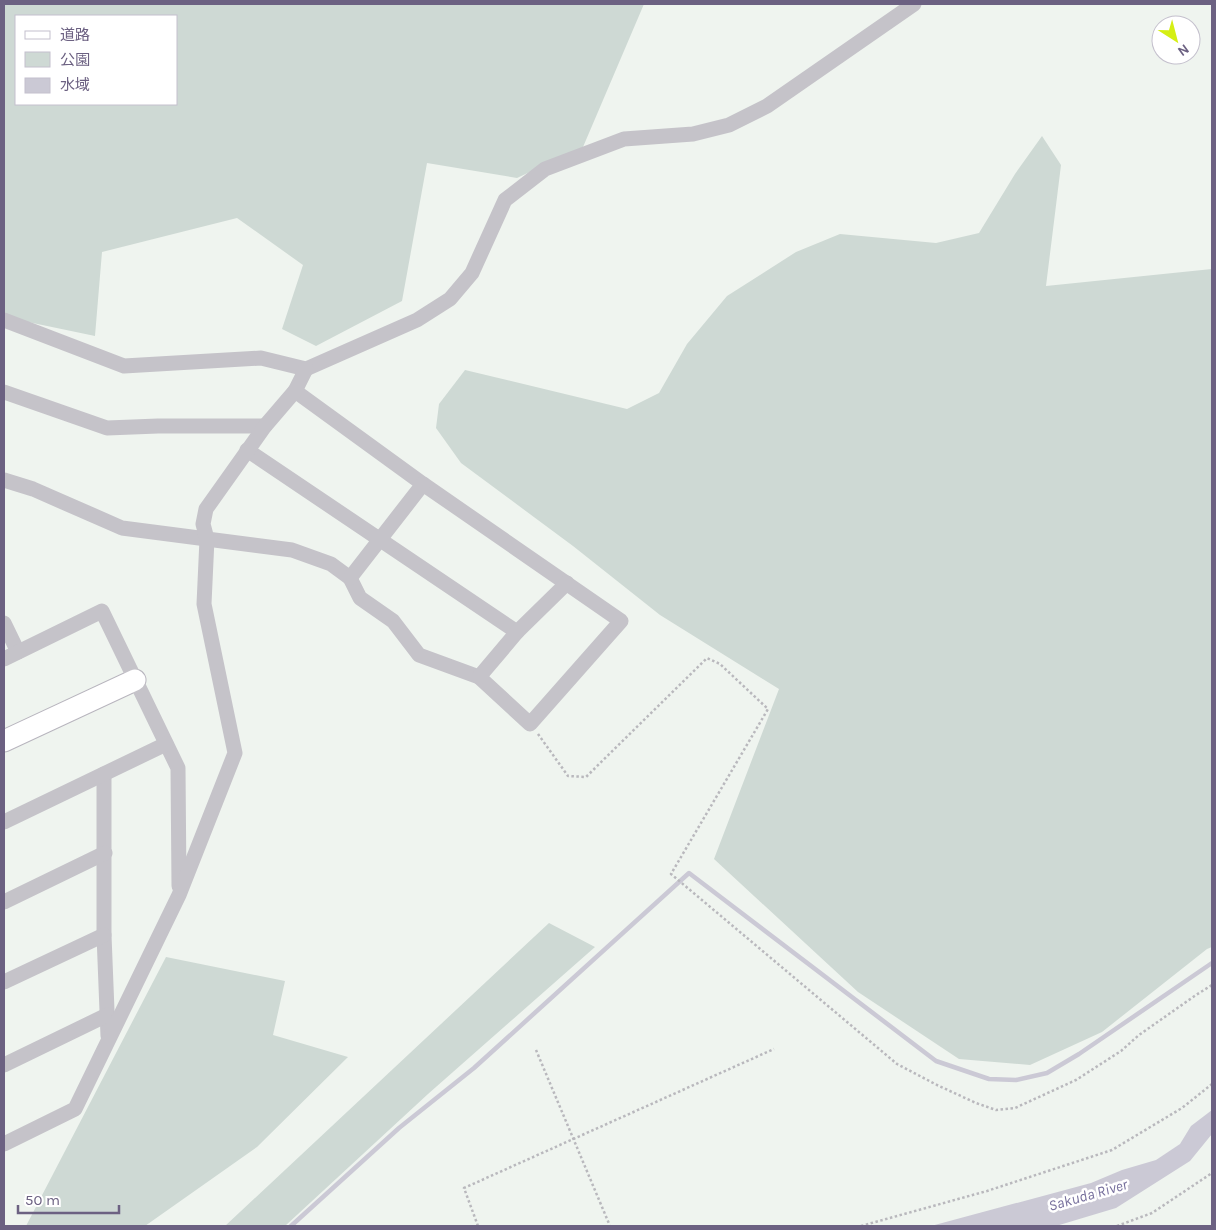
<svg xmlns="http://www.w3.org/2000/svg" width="1216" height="1230" font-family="Karla,'Noto Sans JP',sans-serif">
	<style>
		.green { fill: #ced9d4; fill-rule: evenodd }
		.water { fill: #cbc9d5 }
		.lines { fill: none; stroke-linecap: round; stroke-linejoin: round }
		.stream { stroke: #cbc9d5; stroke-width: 4.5 }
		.secondary-casing { stroke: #b8b5be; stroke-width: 23 }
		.path { stroke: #b9b8bd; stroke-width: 2.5; stroke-dasharray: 2.5 2.5; stroke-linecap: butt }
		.street { stroke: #c5c3c9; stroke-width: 15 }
		.secondary { stroke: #fff; stroke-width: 21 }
		.labels { text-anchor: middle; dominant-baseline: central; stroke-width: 5; stroke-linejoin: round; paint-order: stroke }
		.water-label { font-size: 15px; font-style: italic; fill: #766f9c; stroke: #fff }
	</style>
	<rect width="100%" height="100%" fill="#eff4ef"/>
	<g class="green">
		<path d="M 4,4 L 644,4 L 583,147 L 517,178 L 427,163 L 402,301 L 316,346 L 282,329 L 303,265 L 237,218 L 102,252 L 95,336 L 4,317 ZM 16,16 L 176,16 L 176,104 L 16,104 Z"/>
		<polygon points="1042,136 1061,165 1046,286 1212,269 1212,947 1207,949 1102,1032 1030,1065 959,1059 858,992 714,859 779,689 660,615 573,546 461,463 436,428 439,404 465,370 627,409 659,393 687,344 727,296 796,252 840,234 936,243 979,233 1015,174"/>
		<polygon points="549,923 595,947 428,1094 285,1226 225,1226"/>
		<polygon points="166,957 285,981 273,1035 348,1057 257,1147 145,1226 26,1226"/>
	</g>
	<polygon class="water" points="1212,1110 1212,1134 1190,1161 1116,1208 1056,1226 931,1226 1091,1183 1122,1170 1156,1160 1180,1144 1191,1126"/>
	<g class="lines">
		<polyline class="stream" points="291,1226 399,1128 474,1068 689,873 936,1061 989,1079 1016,1080 1047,1073 1079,1054 1212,963"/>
		<defs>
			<polyline id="secondary" points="4,741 135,680"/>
		</defs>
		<use href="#secondary" class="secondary-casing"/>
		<g class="path">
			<polyline points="538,734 568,776 586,777 707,658 720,664 768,709 671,874 897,1064 937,1085 976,1103 996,1110 1015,1108 1076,1080 1121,1051 1139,1035 1196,995 1212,985"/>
			<polyline points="536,1050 610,1226"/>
			<polyline points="478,1226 464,1188 774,1049"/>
			<polyline points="861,1226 987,1191 1112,1150 1182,1108 1212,1084"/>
			<polyline points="1117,1226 1152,1213 1212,1173"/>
		</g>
		<g class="street">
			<polyline points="4,320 124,366 261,358 306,369 417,320 450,299 472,273 505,200 545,169 624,139 693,134 729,125 767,106 914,4"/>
			<polyline points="4,392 107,428 158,426 265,426"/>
			<polyline points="247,450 517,632"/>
			<polyline points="4,480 33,489 122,528 292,550 331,564 350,578 360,598 393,621 419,655 479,677 530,724 621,621 423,484 295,391"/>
			<polyline points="350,578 423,484"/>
			<polyline points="4,623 18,652"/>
			<polyline points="4,659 102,611 178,768 179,886"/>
			<polyline points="479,677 517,632 567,583"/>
			<polyline points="104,774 104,935 108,1036"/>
			<polyline points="4,822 166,744"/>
			<polyline points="4,902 105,853"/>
			<polyline points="4,982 104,935"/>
			<polyline points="4,1065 107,1015"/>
			<polyline points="4,1144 75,1109 179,895 235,753 204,604 207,539 203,524 206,509 265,426 295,391 306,369"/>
		</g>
		<use href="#secondary" class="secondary"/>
	</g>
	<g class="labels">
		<g class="water-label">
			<text transform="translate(1088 1195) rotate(-16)">Sakuda River</text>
		</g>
	</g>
	<rect width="1216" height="1230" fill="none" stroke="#6c6182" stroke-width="10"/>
	<rect x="15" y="15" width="162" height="90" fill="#ffffff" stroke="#c4c0cd"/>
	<rect x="25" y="31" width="25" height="8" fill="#ffffff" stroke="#c4c0cd"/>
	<text x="60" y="40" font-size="15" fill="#6c6182">道路</text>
	<rect x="25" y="52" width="25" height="15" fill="#ced9d4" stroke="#c4c0cd"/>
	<text x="60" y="65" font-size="15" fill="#6c6182">公園</text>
	<rect x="25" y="78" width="25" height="15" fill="#cbc9d5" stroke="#c4c0cd"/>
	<text x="60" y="90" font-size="15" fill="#6c6182">水域</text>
	<g transform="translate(1176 40) rotate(144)"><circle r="24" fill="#ffffff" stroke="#c4c0cd"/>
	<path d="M0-4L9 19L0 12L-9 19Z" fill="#d5ef14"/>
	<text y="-8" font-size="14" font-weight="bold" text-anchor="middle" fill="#6c6182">N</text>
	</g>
	<path d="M18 1205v8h101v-8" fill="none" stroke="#6c6182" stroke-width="2.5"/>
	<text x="25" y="1205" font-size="15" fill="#6c6182" stroke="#ffffff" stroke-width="4" paint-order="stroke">50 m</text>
</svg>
